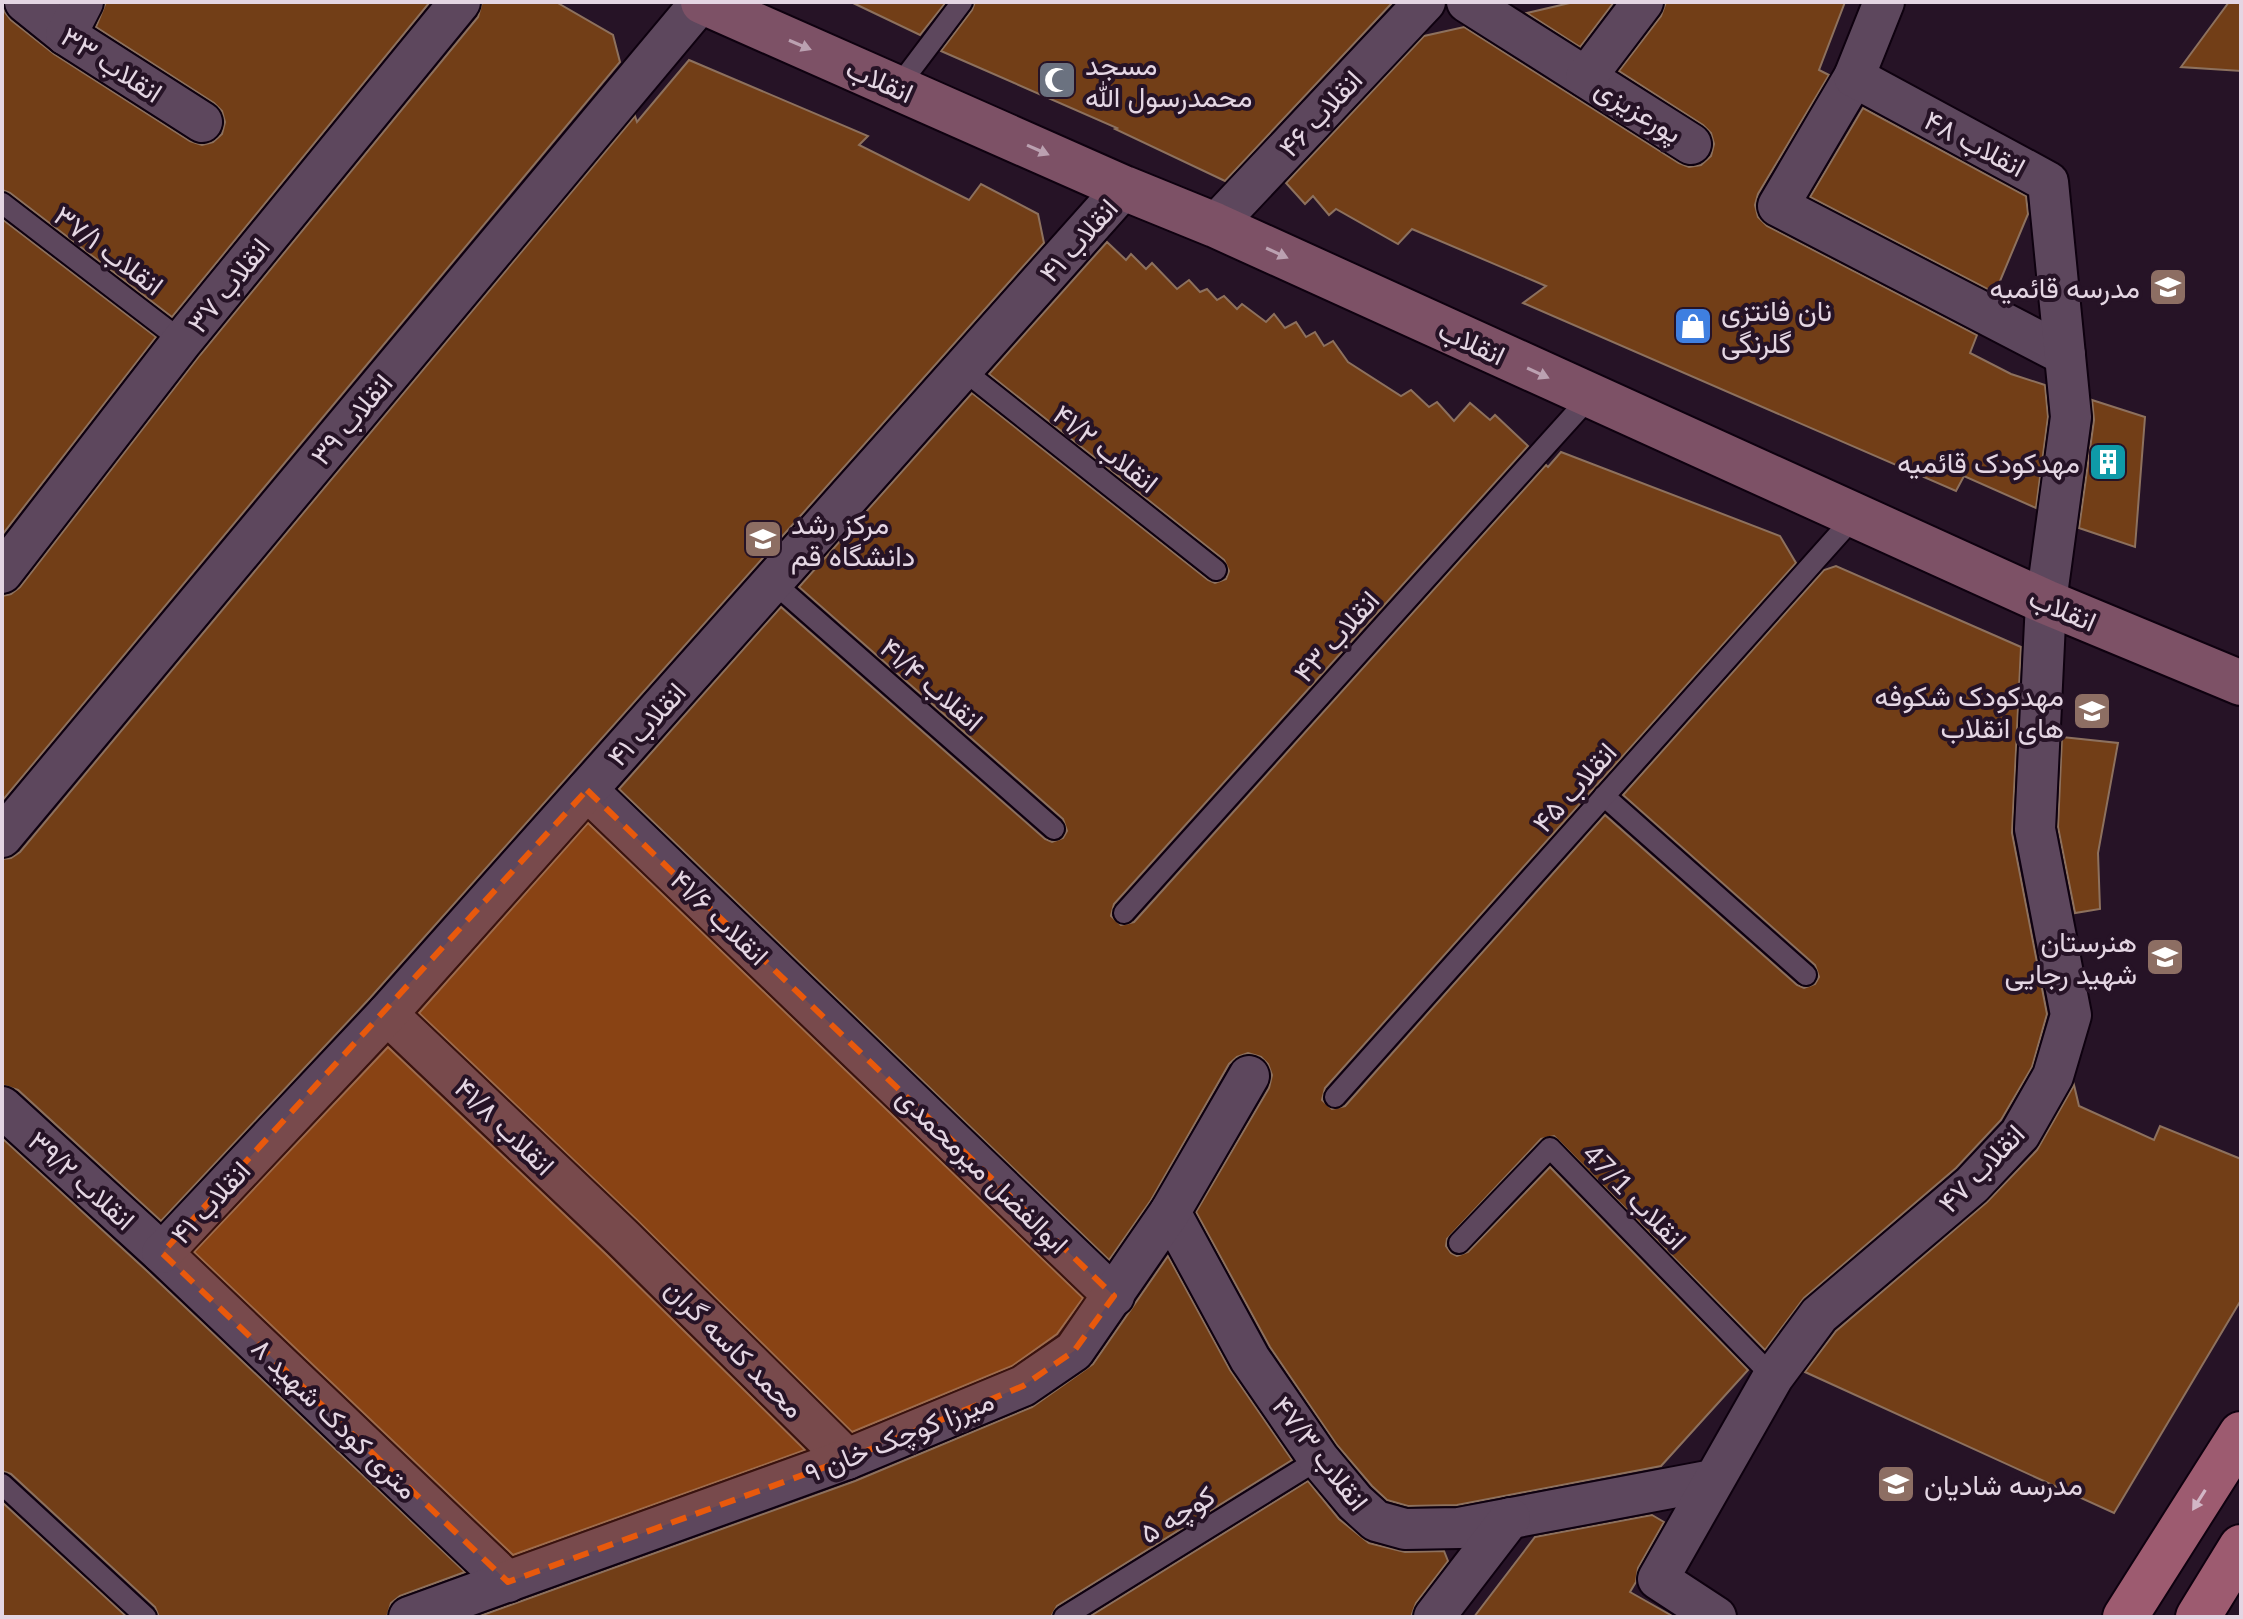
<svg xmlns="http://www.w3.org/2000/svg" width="2243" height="1619" font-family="Mulish,Vazirmatn,sans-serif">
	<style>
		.building { fill: #723e17; stroke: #8d715e; stroke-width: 2 }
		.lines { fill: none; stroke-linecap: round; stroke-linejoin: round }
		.service-casing { stroke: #0e010f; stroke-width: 24 }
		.minor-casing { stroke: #0e010f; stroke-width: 44 }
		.secondary-casing { stroke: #0e010f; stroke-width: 48 }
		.primary-casing { stroke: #0e010f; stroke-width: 48 }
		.service { stroke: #5d475d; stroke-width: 20 }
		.minor { stroke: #5d475d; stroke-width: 40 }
		.secondary { stroke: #7d5166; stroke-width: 44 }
		.primary { stroke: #9d5b70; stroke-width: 44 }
		.oneway { fill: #bba1b1 }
		.oneway2 { fill: #d2b7c6 }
		.marked { fill: #e8590c; fill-opacity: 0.2; stroke: #e8590c; stroke-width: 6; stroke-dasharray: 16 10; stroke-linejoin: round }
		.labels { text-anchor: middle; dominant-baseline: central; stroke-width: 8; stroke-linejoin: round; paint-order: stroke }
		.street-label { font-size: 28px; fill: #e4d6e3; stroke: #261326 }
		.poi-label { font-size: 28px; fill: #e4d6e3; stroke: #261326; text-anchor: start }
	</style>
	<rect width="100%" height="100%" fill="#261326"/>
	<g class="building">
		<polygon points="2,2 4,11 11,20 54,54 190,141 202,145 213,142 222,134 225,122 222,111 214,103 96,27 106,2 430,2 172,317 10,193 2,190"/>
		<polygon points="482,2 556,2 613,35 620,62 2,801 2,596 11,594 20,587 200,355 478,17"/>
		<polygon points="851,2 946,2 920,35"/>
		<polygon points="975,2 1393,2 1225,181 1115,129 1117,128 941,51 972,10"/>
		<polygon points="1574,2 1614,2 1580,47 1527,13"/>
		<polygon points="1666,2 1845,2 1819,70 1829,75 1758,194 1755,205 1758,217 1767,226 1977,335 1970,353 2011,374 2045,385 2048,417 2036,508 1964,476 1956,491 1523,303 1546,286 1412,229 1398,244 1336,209 1329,215 1313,196 1305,204 1286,183 1424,36 1464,27 1679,163 1689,167 1701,165 1711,156 1714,144 1711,133 1703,125 1619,71 1661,16"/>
		<polygon points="2229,2 2241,2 2241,71 2181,67"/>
		<polygon points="689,60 868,136 859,145 969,200 981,184 1038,214 1044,243 370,998 161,1221 18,1090 2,1085 2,859 11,858 20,852 635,116 637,122"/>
		<polygon points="1863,108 2026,196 2028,214 1995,293 1810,197"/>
		<polygon points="2,219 156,337 2,535"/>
		<polygon points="1107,242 1126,260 1131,254 1146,269 1152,263 1177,289 1189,280 1200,292 1207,289 1217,300 1224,296 1237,309 1242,304 1266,322 1274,314 1285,328 1296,322 1306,337 1315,332 1324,346 1333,341 1348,362 1401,396 1411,390 1429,407 1437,402 1454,421 1470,403 1490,420 1495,415 1528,446 1114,904 1111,916 1121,925 1134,922 1546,465 1548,467 1561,452 1780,536 1796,563 1325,1088 1322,1100 1332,1109 1345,1106 1605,815 1797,985 1804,988 1815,984 1819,977 1815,965 1623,795 1824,570 1836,566 2021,647 2012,833 2047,1014 2032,1067 2001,1120 1956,1168 1804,1298 1765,1350 1554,1136 1541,1139 1447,1239 1446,1246 1451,1253 1457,1256 1468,1252 1550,1167 1748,1370 1661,1466 1457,1505 1408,1506 1387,1500 1372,1486 1337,1445 1270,1347 1196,1212 1269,1088 1272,1075 1268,1064 1261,1057 1248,1053 1237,1057 1229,1064 1151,1200 1109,1260 619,789 781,607 1045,839 1052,842 1063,838 1067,831 1063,819 799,587 972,393 1208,580 1215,583 1226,579 1229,571 1224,560 989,374"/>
		<polygon points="2092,400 2145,417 2135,547 2079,528 2094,420"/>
		<polygon points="2062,737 2118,743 2098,853 2100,909 2075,913 2058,827"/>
		<polygon points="588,823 1083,1298 1057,1334 1012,1366 852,1432 638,1221 419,1013"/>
		<polygon points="388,1047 606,1254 805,1450 513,1555 194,1252"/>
		<polygon points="2074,1085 2079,1106 2154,1140 2160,1126 2241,1159 2241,1300 2114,1513 1805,1372 1836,1331 1987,1202 2037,1150"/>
		<polygon points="2,1138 146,1270 465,1572 400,1596 391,1603 387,1617 159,1617 155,1607 11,1474 2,1471"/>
		<polygon points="1168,1256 1230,1370 1292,1460 1057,1606 1051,1617 477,1617 855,1481 1032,1407 1093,1364"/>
		<polygon points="1308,1481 1339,1519 1369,1543 1405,1552 1444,1551 1448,1561 1416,1603 1411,1617 1089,1617"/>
		<polygon points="2,1502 127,1617 2,1617"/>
		<polygon points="1652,1515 1664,1522 1638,1568 1636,1582 1630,1592 1674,1617 1474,1617 1535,1537"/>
	</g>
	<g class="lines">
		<defs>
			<g id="service">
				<polyline points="897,88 962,2"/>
				<polyline points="2,203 182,341"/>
				<polyline points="962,369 1216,570"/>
				<polyline points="773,582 1054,829"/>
				<polyline points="1604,796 1806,975"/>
				<polyline points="1124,913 1590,397"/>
				<polyline points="1335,1097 1856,515"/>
				<polyline points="1459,1243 1550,1148 1773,1377"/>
				<polyline points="2,1484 146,1617"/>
				<polyline points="1064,1617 1319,1459"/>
			</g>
			<g id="minor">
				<polyline points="25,2 66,35 202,122"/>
				<polyline points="1467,2 1691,144"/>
				<polyline points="66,35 83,2"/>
				<polyline points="1586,77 1643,2"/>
				<polyline points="1854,77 1778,206 2065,355"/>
				<polyline points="1215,225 1425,2"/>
				<polyline points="2,573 182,341 460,2"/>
				<polyline points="587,790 1114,1296"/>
				<polyline points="2,837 701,2"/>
				<polyline points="387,1014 622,1237 847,1459"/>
				<polyline points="2,1107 162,1253 508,1582"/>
				<polyline points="1170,1212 1250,1359 1319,1459 1355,1502 1376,1521 1405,1529 1459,1528 1713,1480"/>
				<polyline points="162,1253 387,1014 1124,188"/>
				<polyline points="409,1617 847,1459 1023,1386 1074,1351 1170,1212 1249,1076"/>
				<polyline points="1434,1617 1510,1518"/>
				<polyline points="1716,1617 1658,1579 1773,1377 1819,1315 1972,1185 2020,1134 2053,1076 2071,1015 2035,829 2046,602 2071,417 2048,182 1854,77 1884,2"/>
			</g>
			<polyline id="secondary" points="703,2 1124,188 1215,225 2046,602 2241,683"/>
			<g id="primary">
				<polyline points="2125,1617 2241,1434"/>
				<polyline points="2198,1617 2241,1547"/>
			</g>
		</defs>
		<use href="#service" class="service-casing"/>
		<use href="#minor" class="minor-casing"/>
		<use href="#secondary" class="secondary-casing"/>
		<use href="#primary" class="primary-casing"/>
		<use href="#service" class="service"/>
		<use href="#minor" class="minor"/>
		<use href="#secondary" class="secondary"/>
		<use href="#primary" class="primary"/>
	</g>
	<defs><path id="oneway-solid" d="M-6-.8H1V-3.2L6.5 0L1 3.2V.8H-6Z" transform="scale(2)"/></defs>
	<g class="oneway">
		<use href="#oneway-solid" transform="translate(800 45) rotate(23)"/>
		<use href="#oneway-solid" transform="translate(1038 150) rotate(24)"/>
		<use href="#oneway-solid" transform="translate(1277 253) rotate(25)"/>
		<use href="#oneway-solid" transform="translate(1538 373) rotate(25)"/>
	</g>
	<use class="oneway2" href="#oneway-solid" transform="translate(2199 1500) rotate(122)"/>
	<path class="marked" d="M 587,790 L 1114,1296 L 1074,1351 L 1023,1386 L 847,1459 L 508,1582 L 162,1253 Z"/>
	<defs>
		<symbol id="mosque-square" viewBox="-11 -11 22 22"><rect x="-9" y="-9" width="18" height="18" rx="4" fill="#6b7280" stroke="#261326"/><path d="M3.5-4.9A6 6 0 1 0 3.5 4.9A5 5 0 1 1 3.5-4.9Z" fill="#fff"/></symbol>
		<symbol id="school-square" viewBox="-11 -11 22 22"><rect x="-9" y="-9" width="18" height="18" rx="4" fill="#8d6e63" stroke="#261326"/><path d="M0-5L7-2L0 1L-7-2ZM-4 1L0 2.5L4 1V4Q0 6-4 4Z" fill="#fff"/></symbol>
		<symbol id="shop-square" viewBox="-11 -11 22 22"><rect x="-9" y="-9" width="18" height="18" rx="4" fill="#3f7fe0" stroke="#261326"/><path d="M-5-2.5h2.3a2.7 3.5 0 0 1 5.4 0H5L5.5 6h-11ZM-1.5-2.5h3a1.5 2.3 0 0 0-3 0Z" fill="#fff"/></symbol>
		<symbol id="building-square" viewBox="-11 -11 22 22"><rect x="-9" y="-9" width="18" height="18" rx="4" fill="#0f9aa8" stroke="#261326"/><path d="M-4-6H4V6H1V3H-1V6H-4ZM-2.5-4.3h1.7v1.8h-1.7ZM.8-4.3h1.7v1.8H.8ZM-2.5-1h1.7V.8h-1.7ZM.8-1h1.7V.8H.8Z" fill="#fff"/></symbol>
		<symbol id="university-square" viewBox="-11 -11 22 22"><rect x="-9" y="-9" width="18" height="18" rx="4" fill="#8d6e63" stroke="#261326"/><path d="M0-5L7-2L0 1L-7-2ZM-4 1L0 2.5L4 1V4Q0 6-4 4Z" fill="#fff"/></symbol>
	</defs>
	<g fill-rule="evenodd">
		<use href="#mosque-square" x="1035" y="58" width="44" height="44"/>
		<use href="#school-square" x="2146" y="265" width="44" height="44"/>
		<use href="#shop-square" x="1671" y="304" width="44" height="44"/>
		<use href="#building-square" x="2086" y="440" width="44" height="44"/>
		<use href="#university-square" x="741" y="517" width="44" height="44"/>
		<use href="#school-square" x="2070" y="689" width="44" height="44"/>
		<use href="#school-square" x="2143" y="935" width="44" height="44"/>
		<use href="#school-square" x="1874" y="1462" width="44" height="44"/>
	</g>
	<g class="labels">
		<g class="street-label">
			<text transform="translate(112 64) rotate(33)">انقلاب ۳۳</text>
			<text transform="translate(880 80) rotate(24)">انقلاب</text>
			<text transform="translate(1639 110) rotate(32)">پورعزیزی</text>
			<text transform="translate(1320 113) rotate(-47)">انقلاب ۴۶</text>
			<text transform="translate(1975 143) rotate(28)">انقلاب ۴۸</text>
			<text transform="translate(1078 240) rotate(-48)">انقلاب ۴۱</text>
			<text transform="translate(109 250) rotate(37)">انقلاب ۳۷/۱</text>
			<text transform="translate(228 285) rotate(-51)">انقلاب ۳۷</text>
			<text transform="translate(1472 342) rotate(25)">انقلاب</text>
			<text transform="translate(351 419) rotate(-50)">انقلاب ۳۹</text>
			<text transform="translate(1106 448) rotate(38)">انقلاب ۴۱/۲</text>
			<text transform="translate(2063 609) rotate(23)">انقلاب</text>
			<text transform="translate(1336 636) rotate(-48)">انقلاب ۴۳</text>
			<text transform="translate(932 684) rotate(41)">انقلاب ۴۱/۴</text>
			<text transform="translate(646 724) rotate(-48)">انقلاب ۴۱</text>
			<text transform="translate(1574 787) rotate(-48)">انقلاب ۴۵</text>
			<text transform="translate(720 917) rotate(44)">انقلاب ۴۱/۶</text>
			<text transform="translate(505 1126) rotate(44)">انقلاب ۴۱/۸</text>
			<text transform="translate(1981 1168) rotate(-46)">انقلاب ۴۷</text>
			<text transform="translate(983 1170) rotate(44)">ابوالفضل میرمحمدی</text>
			<text transform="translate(82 1180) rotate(42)">انقلاب ۳۹/۲</text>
			<text transform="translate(1635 1196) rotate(46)">انقلاب 47/1</text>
			<text transform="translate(210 1202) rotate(-47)">انقلاب ۴۱</text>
			<text transform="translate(735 1348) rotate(45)">محمد کاسه گران</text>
			<text transform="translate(335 1418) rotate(44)">۸ متری کودک شهید</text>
			<text transform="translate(899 1436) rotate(-22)">میرزا کوچک خان ۹</text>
			<text transform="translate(1321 1453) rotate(52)">انقلاب ۴۷/۳</text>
			<text transform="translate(1177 1514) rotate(-32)">کوچه ۵</text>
		</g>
		<g class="poi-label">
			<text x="1085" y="64">مسجد<tspan x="1085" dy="32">محمدرسول الله</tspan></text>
			<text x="2140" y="287" text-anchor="end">مدرسه قائمیه</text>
			<text x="1721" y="310">نان فانتزی<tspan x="1721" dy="32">گلرنگی</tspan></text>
			<text x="2080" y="462" text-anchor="end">مهدکودک قائمیه</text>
			<text x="791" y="523">مرکز رشد<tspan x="791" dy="32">دانشگاه قم</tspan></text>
			<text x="2064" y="695" text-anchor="end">مهدکودک شکوفه<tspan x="2064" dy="32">های انقلاب</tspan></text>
			<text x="2137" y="941" text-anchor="end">هنرستان<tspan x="2137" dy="32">شهید رجایی</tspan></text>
			<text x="1924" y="1484">مدرسه شادیان</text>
		</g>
	</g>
	<rect width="2243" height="1619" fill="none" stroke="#e4d6e3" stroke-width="8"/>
</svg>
